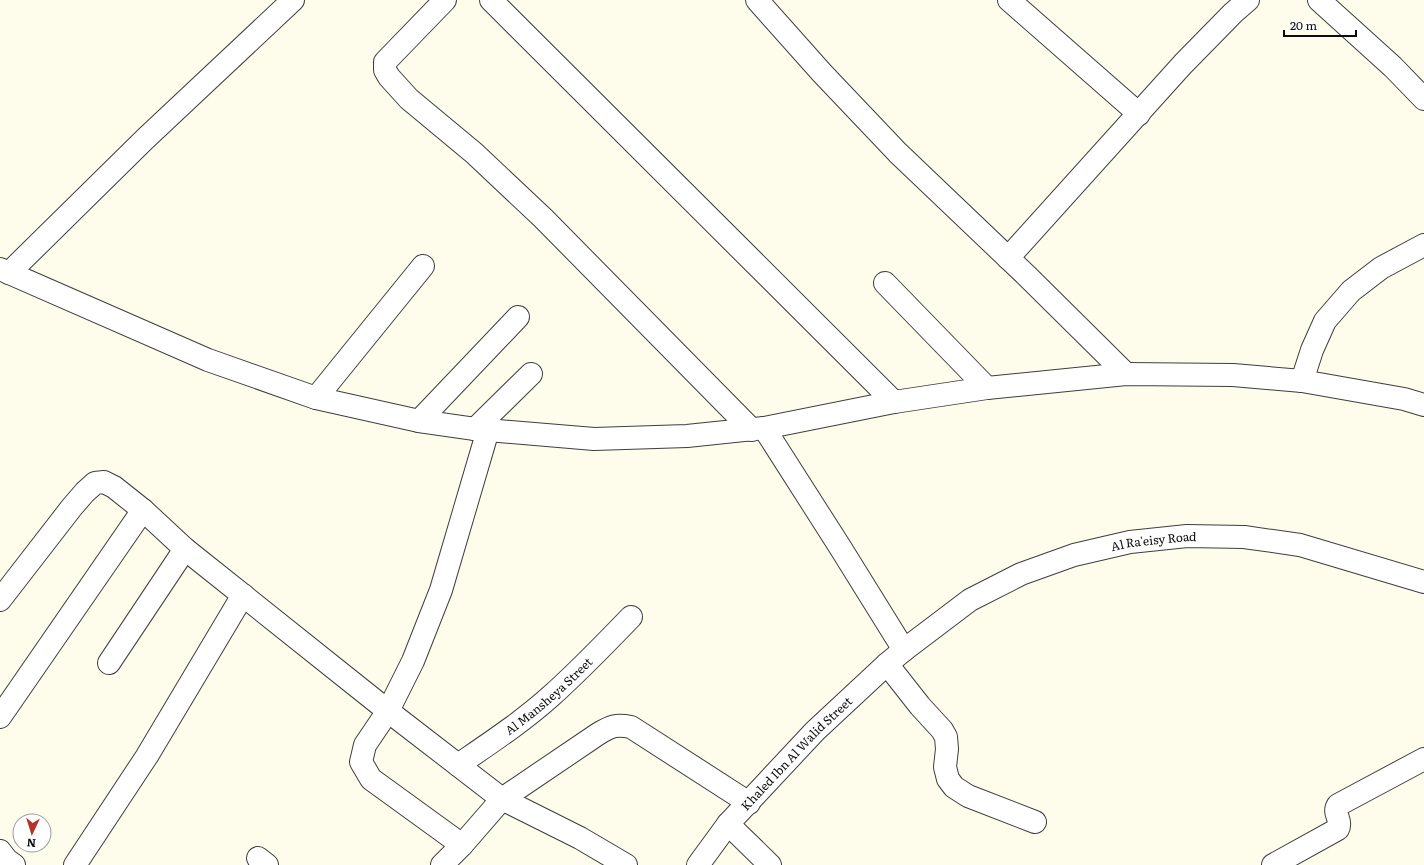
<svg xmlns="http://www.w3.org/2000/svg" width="1424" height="865" font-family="Literata,serif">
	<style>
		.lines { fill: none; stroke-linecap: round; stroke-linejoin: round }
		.minor-casing { stroke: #3e3e3e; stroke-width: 24 }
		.minor { stroke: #fff; stroke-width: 22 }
		.labels { text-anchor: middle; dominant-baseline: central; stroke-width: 4; stroke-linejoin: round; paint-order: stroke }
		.street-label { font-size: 12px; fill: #0b0b0b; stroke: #fff }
	</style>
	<rect width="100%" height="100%" fill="#fefcea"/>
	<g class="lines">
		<defs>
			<g id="minor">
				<polyline points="445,0 385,62 385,70 389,77 409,99 474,153 543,218 752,430"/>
				<polyline points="491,0 894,402"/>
				<polyline points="757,0 822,73 898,153 1027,276 1126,374"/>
				<polyline points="1009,0 1139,114"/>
				<polyline points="1319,0 1393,67 1424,99"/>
				<polyline points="1008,258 1183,64 1233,13 1248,0"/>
				<polyline points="0,269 208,360 316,398 419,421 475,429 594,439 687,436 764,428 894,402 987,388 1126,374 1233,375 1302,381 1404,399 1424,405"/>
				<polyline points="9,273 145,139 293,0"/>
				<polyline points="885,283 987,388"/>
				<polyline points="1302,381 1312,350 1325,321 1351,291 1381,268 1424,245"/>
				<polyline points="316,398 423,266"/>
				<polyline points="419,421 518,317"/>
				<polyline points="764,428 840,547 904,650"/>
				<polyline points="475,429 531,374"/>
				<path d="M 185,549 L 388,711 L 502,799 L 598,734 C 611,726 616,724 631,727 L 749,803"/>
				<polyline points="0,600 72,507 85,492 95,483 104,482 114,487 143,510 185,549 109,663"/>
				<polyline points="887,664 920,706 942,730 946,737 947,749 945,767 948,779 954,787 968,796 1035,822"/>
				<polyline points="0,717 143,510"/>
				<path id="s1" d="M 458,765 C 490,743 522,722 551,696 C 579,671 605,644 631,617"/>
				<polyline points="728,824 770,865"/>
				<polyline points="462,845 371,779 361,762 365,745 388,711 413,661 441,590 488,430"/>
				<polyline points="0,851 7,860 14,865"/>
				<polyline points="258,858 267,865"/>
				<polyline points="75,865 147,756 243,595"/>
				<polyline points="442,865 462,845 502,799 580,838 626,865"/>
				<path id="s2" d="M 698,865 L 728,824 L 815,731 L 887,664 L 904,650 L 970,600 L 1021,574 L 1074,555 L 1130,542 L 1187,536 L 1244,537 L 1300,545 L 1424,582"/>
				<path d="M 1273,865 L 1338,829 C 1343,820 1332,814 1338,805 L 1424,759"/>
			</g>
		</defs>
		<use href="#minor" class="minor-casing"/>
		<use href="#minor" class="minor"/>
	</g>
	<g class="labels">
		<g class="street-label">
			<text stroke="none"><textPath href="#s2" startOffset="576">Al Ra'eisy Road</textPath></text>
			<text stroke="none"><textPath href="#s1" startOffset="114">Al Mansheya Street</textPath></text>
			<text stroke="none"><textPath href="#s2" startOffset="149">Khaled Ibn Al Walid Street</textPath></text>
		</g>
	</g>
	<g transform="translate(32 833) rotate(184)"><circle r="19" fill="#ffffff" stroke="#9d9d9d"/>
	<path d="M0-3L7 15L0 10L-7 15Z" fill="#b4342a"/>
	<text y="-6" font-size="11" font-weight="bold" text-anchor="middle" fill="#0b0b0b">N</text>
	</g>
	<path d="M1284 30v6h72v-6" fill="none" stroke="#0b0b0b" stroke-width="2"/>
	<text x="1290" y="30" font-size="12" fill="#0b0b0b" stroke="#ffffff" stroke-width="3" paint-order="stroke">20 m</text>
</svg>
